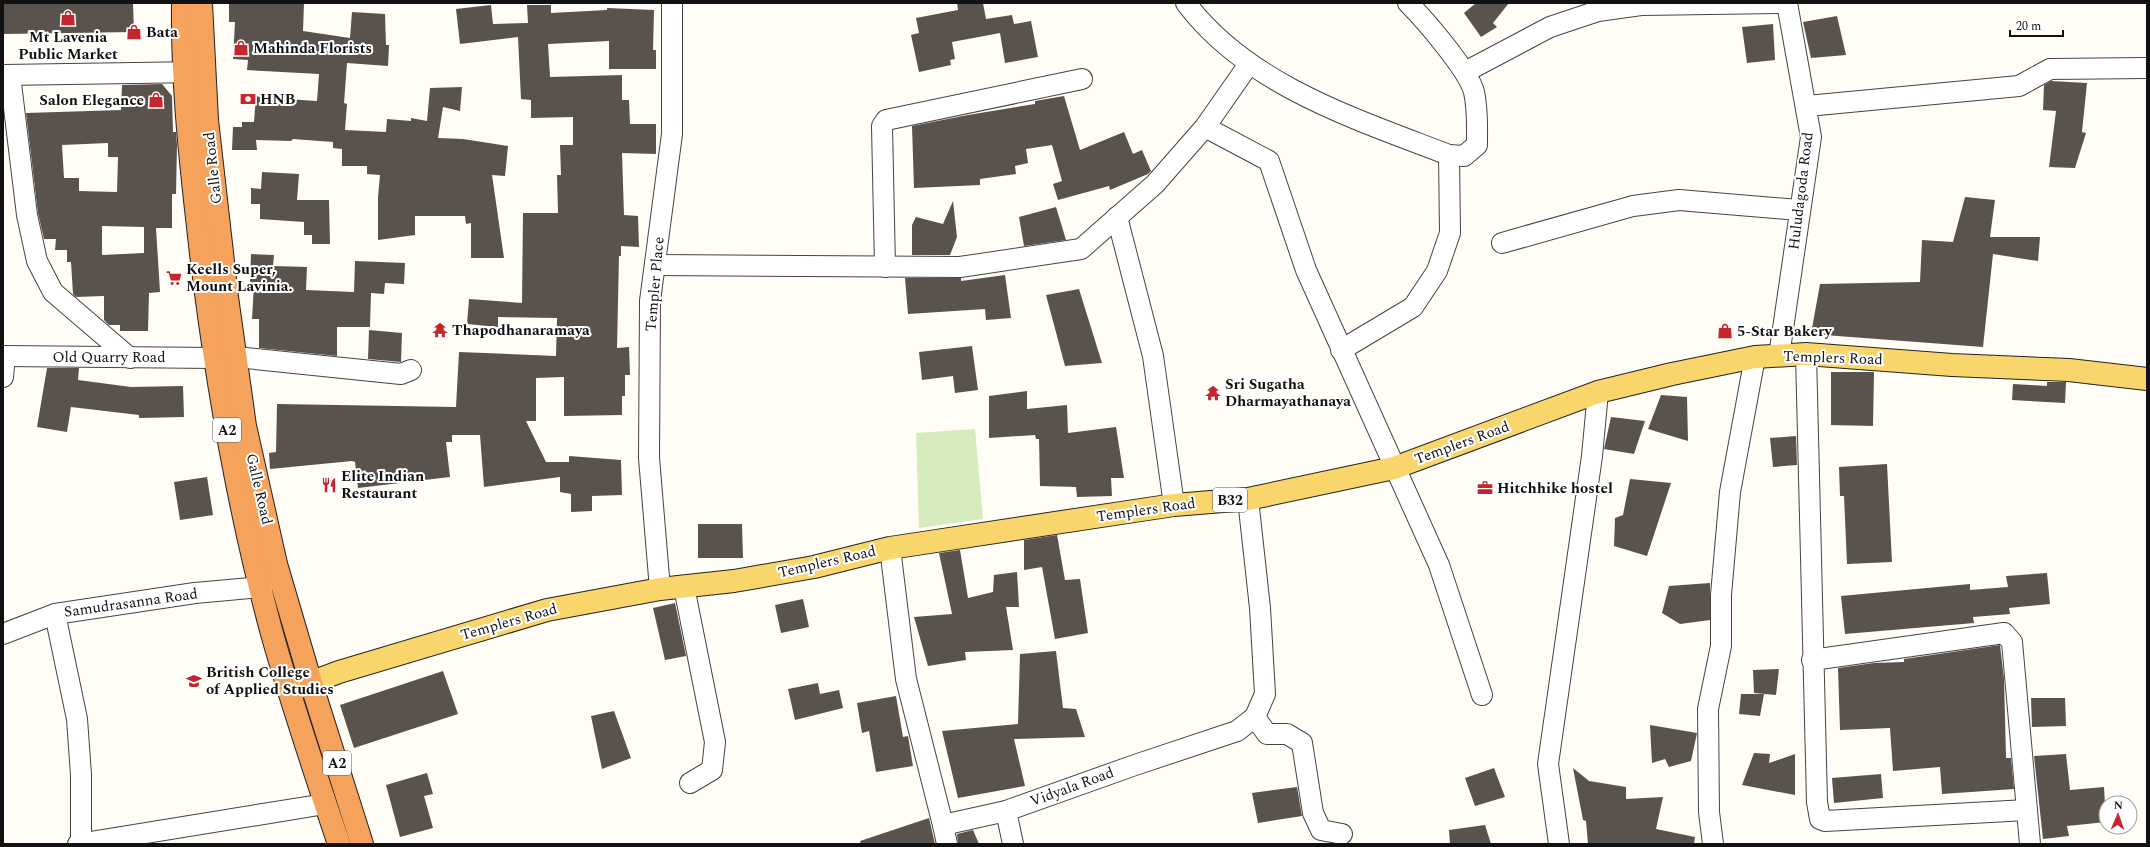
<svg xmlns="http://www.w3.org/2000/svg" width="2150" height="847" font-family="Spectral,serif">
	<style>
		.green { fill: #d5ebbd }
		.building { fill: #5a524d; fill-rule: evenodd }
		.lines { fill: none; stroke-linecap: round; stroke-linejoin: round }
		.street-casing { stroke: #444; stroke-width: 22 }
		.primary-casing { stroke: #222; stroke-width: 24 }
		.highway-casing { stroke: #222; stroke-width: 24 }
		.street { stroke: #fff; stroke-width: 20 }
		.primary { stroke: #f9d66b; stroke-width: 22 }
		.highway { stroke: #f5a25d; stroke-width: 22 }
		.labels { text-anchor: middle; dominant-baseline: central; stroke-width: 4; stroke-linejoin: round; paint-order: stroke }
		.shield { fill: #fff; stroke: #585858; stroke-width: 1 }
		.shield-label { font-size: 14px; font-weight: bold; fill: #111 }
		.poi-label { font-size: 15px; font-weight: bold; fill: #111; stroke: #fff; text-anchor: start }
		.street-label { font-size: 15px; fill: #111; stroke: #fff }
	</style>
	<rect width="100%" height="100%" fill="#fffdf5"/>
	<polygon class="green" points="975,429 983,519 919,528 916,433"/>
	<g class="building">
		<polygon points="3,3 133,3 134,32 3,34"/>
		<polygon points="229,3 304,3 303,31 350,38 352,12 385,14 386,45 389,45 388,66 347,63 344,103 347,104 345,130 386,132 387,119 411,121 411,118 427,121 430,88 462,87 460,111 443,107 438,138 463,139 508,146 505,176 492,175 504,258 471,258 471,223 466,224 465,216 415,216 415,235 378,240 378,197 380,175 367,174 367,166 342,166 342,149 333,148 333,142 293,139 291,141 256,140 257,150 232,150 233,127 242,127 242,122 254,122 256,96 283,103 286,99 317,101 319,74 247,70 248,60 233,59 235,22 229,22"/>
		<polygon points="957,3 983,3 986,19 1012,15 1014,24 1031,21 1038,57 1005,63 1000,33 952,42 955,59 950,60 951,65 919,72 911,35 919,33 916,18 958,10"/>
		<polygon points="1476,3 1509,3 1493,23 1497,27 1481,37 1464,13"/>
		<polygon points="491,5 493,24 528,23 527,5 551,5 551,13 607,10 607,8 654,10 653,50 656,50 656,69 609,69 609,41 548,44 550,77 622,75 622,100 629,100 630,124 656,124 656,154 622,153 624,215 638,216 639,247 621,246 621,256 619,256 617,348 629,347 630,375 625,375 625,396 622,396 622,415 564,416 564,377 536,378 536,421 526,421 546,462 569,462 569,456 621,460 622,495 592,496 592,511 571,512 571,494 560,492 560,477 484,487 480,435 452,435 452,442 446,442 450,477 358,488 355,462 352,461 270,469 269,453 276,452 277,404 456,407 459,352 556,356 557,318 498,317 498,327 467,324 469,299 522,303 523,213 558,213 557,175 561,175 560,145 573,145 573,117 531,118 531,100 521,99 518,37 460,44 456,9"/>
		<polygon points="1837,16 1846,55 1811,58 1803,22"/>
		<polygon points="1773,24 1775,60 1747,63 1742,27"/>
		<polygon points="2051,81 2087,83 2082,132 2086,133 2075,168 2049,167 2056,111 2043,110 2044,85"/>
		<path d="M 162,84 L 172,96 L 173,132 L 176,132 L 177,145 L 176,194 L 172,194 L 172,228 L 156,228 L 160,292 L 149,293 L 148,331 L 120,331 L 120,325 L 109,325 L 104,320 L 104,296 L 76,297 L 73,294 L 71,262 L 67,262 L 67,250 L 55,250 L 56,239 L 44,239 L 38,213 L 26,113 L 121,110 L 122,85 ZM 108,143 L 108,157 L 118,157 L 117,192 L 79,191 L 79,178 L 64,178 L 62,145 ZM 102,226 L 144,227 L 144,253 L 102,255 Z"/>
		<polygon points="1064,96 1080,150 1124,132 1133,154 1142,150 1151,171 1148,174 1110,190 1109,186 1058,200 1053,184 1062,181 1052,145 1026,149 1028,163 1015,166 1016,174 980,179 980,185 914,188 912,126 968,115 1035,104 1035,101"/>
		<polygon points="262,172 299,174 297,200 329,200 330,244 312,244 312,235 304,235 304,222 260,219 260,204 251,204 251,188 261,189"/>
		<polygon points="1965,197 1995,200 1990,237 2040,237 2038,261 1993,254 1983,347 1811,334 1820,284 1920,282 1922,240 1953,242"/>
		<polygon points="953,201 957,237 950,255 912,255 912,225 916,217 943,224"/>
		<polygon points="1056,207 1066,240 1024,246 1019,217"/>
		<polygon points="251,254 274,255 273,266 307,267 306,290 354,292 355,261 405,263 404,284 385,283 384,294 371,293 370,327 337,327 337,356 259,348 259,319 252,319 254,284 250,283"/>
		<polygon points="1005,275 1011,318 986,320 985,309 908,314 905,278 961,278 961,281"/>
		<polygon points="1079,289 1102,363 1065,366 1046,295"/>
		<polygon points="369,330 402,333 401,362 368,359"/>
		<polygon points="972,346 978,390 955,393 953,376 922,380 919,352"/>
		<polygon points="47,368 79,368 78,380 131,387 183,386 184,417 139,418 139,415 71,407 67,432 37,427"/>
		<polygon points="1831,372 1874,372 1873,426 1831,425"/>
		<polygon points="2047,382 2066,382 2065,403 2012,400 2013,384 2047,386"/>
		<polygon points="1027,391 1027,409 1067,405 1068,433 1116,427 1124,478 1111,478 1112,496 1077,497 1076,487 1040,486 1039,439 1036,439 1035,435 989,438 989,396"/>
		<polygon points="1661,395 1687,397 1688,441 1648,429"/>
		<polygon points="1611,417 1645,421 1634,454 1604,449"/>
		<polygon points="1796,436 1797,465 1773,467 1770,438"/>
		<polygon points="1887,464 1892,562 1847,564 1844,496 1840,496 1839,467"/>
		<polygon points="207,477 213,515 180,520 174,482"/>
		<polygon points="1630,479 1671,483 1647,556 1614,546 1615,518 1623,515"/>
		<polygon points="698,524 742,524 743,558 698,558"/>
		<polygon points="1057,535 1065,580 1080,579 1088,633 1055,639 1042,567 1024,570 1024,540"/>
		<polygon points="960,550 968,598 993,592 994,575 1017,572 1019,607 1006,607 1013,650 965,652 966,660 928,666 914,617 952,614 939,553"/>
		<polygon points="2047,573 2050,604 2009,608 2010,614 1973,617 1974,623 1845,634 1841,596 1970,584 1970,590 2008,587 2006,576"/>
		<polygon points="1710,583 1710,620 1680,624 1662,613 1669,586"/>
		<polygon points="803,599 809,627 781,633 775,605"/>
		<polygon points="675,603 686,656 665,660 653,608"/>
		<polygon points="2000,645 2004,679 2006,758 2011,758 2014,789 1942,794 1940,767 1893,771 1890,728 1840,730 1838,668 1874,663 1904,662 1904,659"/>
		<polygon points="1056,651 1063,708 1076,709 1085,737 1014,739 1025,786 958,798 942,731 1018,724 1020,654"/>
		<polygon points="1779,669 1776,695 1754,693 1753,670"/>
		<polygon points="443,671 458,714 354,748 340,705"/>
		<polygon points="818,683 820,694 839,690 843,708 795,720 788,689"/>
		<polygon points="1741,694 1764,694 1760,716 1739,714"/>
		<polygon points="896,696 903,737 908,736 913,766 876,772 869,731 862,733 857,703"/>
		<polygon points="2031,698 2065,698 2066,726 2032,727"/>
		<polygon points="614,711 631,758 602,769 591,716"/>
		<polygon points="1650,725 1697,733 1691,761 1669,767 1665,759 1652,763"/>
		<polygon points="1754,753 1770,754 1769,763 1795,754 1795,795 1742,785"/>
		<polygon points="2066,754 2070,790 2104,787 2106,822 2067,826 2069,836 2043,839 2034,756"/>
		<polygon points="1494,768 1505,797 1475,806 1465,778"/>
		<polygon points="1573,768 1589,781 1626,787 1626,799 1663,797 1656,829 1695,837 1694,844 1588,844 1586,821 1583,820"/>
		<polygon points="427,773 433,794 424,796 433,828 400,837 386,785"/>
		<polygon points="1881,774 1883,798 1834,803 1832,778"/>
		<polygon points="1297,787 1302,816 1258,823 1252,793"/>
		<polygon points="929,818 935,844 861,844 860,841"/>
		<polygon points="1485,825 1491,844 1450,844 1449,830"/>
		<polygon points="973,830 979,844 958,844 957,834"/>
	</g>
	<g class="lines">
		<defs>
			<g id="street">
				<path d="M 1186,3 C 1247,85 1358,120 1449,155 L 1464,156 L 1477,145 C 1477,128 1478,109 1474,92 C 1469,71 1425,20 1408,3"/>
				<polyline points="1465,72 1550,27 1598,11 1641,5 1785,3"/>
				<polyline points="3,75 200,72"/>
				<polyline points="10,75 27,215 37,261 53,292 130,358"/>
				<polyline points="1807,106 2019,86 2050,69 2147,68"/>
				<polyline points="1205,127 1269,161 1306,270 1439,565 1482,695"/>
				<polyline points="1117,217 1153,356 1174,505"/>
				<polyline points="1502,243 1633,206 1679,200 1799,210"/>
				<polyline points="655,265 960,267 1081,249 1155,184 1205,127 1249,64"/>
				<polyline points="885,267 882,126 886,120 1082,79"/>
				<polyline points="1341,350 1413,307 1437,271 1450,233 1449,155"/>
				<polyline points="1806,354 1817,802 1820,819 1825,821 2027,810"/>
				<polyline points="3,356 215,358"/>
				<polyline points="1779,356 1811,137 1787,3"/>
				<polyline points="236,357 401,374 411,370"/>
				<polyline points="3,377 5,356"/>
				<polyline points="890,548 906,679 943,825 1006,811 1135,765 1237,731 1255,717 1265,694 1260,608 1248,499"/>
				<polyline points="684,587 715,742 712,770 690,783"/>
				<polyline points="660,589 649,458 650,301 672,134 672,3"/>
				<polyline points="55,614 77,719 81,775 81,844"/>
				<polyline points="3,634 55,614 195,593 262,587"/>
				<polyline points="1812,660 2004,633 2012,642 2030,844"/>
				<polyline points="1255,717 1267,734 1287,734 1302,743 1313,813 1321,830 1342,834"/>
				<polyline points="1006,811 1013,844"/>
				<polyline points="943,825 947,844"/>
				<polyline points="78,844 325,804"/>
				<polyline points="1559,844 1548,764 1592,456 1598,392"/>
				<polyline points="1713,844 1709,812 1708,709 1721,646 1721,595 1730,492 1755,357"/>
			</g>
			<polyline id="primary" points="289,691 339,672 547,610 660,589 734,581 814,567 890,548 1174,505 1248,499 1394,468 1598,392 1672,374 1755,357 1806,354 1952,365 2069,370 2147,379"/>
			<g id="highway">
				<path d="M 183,3 C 182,75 189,147 197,218 C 212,357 235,495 271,630 C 291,702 315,773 339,844"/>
				<polyline points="201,3 207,120 227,297 245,426 276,564 311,683 362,844"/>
			</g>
		</defs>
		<use href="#street" class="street-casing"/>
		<use href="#primary" class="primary-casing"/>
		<use href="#highway" class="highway-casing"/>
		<use href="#street" class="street"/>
		<use href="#primary" class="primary"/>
		<use href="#highway" class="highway"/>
	</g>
	<defs>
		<symbol id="shop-bare" viewBox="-9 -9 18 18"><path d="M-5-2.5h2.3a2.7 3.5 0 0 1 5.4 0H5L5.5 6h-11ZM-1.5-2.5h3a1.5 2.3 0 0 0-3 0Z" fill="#c4262e" stroke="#fff" stroke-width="2.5" paint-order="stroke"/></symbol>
		<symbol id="bank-bare" viewBox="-9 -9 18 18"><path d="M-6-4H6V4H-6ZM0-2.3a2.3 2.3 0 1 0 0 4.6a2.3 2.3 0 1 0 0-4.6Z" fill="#c4262e" stroke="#fff" stroke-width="2.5" paint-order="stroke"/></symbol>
		<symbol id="supermarket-bare" viewBox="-9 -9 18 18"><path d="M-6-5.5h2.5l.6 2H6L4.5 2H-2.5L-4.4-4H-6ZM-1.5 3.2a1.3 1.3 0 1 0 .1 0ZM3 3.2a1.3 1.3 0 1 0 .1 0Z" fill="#c4262e" stroke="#fff" stroke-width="2.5" paint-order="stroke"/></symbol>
		<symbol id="temple-bare" viewBox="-9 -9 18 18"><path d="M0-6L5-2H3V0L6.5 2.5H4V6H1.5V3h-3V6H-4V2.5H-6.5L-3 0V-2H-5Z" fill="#c4262e" stroke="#fff" stroke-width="2.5" paint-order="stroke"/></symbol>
		<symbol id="restaurant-bare" viewBox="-9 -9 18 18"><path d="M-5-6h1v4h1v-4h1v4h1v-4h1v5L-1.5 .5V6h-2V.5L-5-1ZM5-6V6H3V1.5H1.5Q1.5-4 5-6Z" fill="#c4262e" stroke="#fff" stroke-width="2.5" paint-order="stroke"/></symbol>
		<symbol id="office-bare" viewBox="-9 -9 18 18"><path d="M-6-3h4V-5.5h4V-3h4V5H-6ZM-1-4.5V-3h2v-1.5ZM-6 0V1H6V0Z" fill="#c4262e" stroke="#fff" stroke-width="2.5" paint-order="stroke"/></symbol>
		<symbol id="university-bare" viewBox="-9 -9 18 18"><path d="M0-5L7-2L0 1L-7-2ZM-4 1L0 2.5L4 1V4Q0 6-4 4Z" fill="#c4262e" stroke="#fff" stroke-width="2.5" paint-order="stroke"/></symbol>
	</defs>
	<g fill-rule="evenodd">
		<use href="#shop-bare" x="57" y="7" width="22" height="22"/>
		<use href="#shop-bare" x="123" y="21" width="22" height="22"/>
		<use href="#shop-bare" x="230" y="37" width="22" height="22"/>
		<use href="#bank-bare" x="237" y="88" width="22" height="22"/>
		<use href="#shop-bare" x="145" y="89" width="22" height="22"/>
		<use href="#supermarket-bare" x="163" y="267" width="22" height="22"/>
		<use href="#temple-bare" x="429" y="319" width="22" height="22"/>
		<use href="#shop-bare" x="1714" y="320" width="22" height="22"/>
		<use href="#temple-bare" x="1202" y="382" width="22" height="22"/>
		<use href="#restaurant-bare" x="318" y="474" width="22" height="22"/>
		<use href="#office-bare" x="1474" y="477" width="22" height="22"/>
		<use href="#university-bare" x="183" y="670" width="22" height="22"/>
	</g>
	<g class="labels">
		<g class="shield">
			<rect x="213" y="418" width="28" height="24" rx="3"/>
			<rect x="1213" y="488" width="34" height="24" rx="3"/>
			<rect x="323" y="751" width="28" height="24" rx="3"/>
		</g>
		<g class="shield-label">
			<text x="227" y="430">A2</text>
			<text x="1230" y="500">B32</text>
			<text x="337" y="763">A2</text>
		</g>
		<g class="poi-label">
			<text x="146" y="32">Bata</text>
			<text x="68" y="37" text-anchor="middle">Mt Lavenia<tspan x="68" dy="17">Public Market</tspan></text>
			<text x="253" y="48">Mahinda Florists</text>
			<text x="260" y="99">HNB</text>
			<text x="144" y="100" text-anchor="end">Salon Elegance</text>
			<text x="186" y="269">Keells Super,<tspan x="186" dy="17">Mount Lavinia.</tspan></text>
			<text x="452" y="330">Thapodhanaramaya</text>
			<text x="1737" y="331">5-Star Bakery</text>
			<text x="1225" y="384">Sri Sugatha<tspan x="1225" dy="17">Dharmayathanaya</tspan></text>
			<text x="341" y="476">Elite Indian<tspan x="341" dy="17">Restaurant</tspan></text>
			<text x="1497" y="488">Hitchhike hostel</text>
			<text x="206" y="672">British College<tspan x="206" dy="17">of Applied Studies</tspan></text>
		</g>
		<g class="street-label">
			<text transform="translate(213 168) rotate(-96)">Galle Road</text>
			<text transform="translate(1801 191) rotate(-83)">Huludagoda Road</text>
			<text transform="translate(655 284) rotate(-85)">Templer Place</text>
			<text x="109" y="357">Old Quarry Road</text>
			<text transform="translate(1833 358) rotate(2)">Templers Road</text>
			<text transform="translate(1462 443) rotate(-20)">Templers Road</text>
			<text transform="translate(259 489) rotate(77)">Galle Road</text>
			<text transform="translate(1146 510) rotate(-8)">Templers Road</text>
			<text transform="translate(827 562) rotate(-13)">Templers Road</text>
			<text transform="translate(131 603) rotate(-8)">Samudrasanna Road</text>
			<text transform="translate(509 622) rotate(-16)">Templers Road</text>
			<text transform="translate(1072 787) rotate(-20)">Vidyala Road</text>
		</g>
	</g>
	<rect width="2150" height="847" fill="none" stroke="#111111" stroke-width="8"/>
	<g transform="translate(2118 815) rotate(2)"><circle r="19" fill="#ffffff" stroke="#a0a0a0"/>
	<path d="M0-3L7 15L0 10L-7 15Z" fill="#c4262e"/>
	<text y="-6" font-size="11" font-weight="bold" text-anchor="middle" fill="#111111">N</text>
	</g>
	<path d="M2010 30v6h53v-6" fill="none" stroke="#111111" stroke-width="2"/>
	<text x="2016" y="30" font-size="12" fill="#111111" stroke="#ffffff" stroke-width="3" paint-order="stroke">20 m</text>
</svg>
